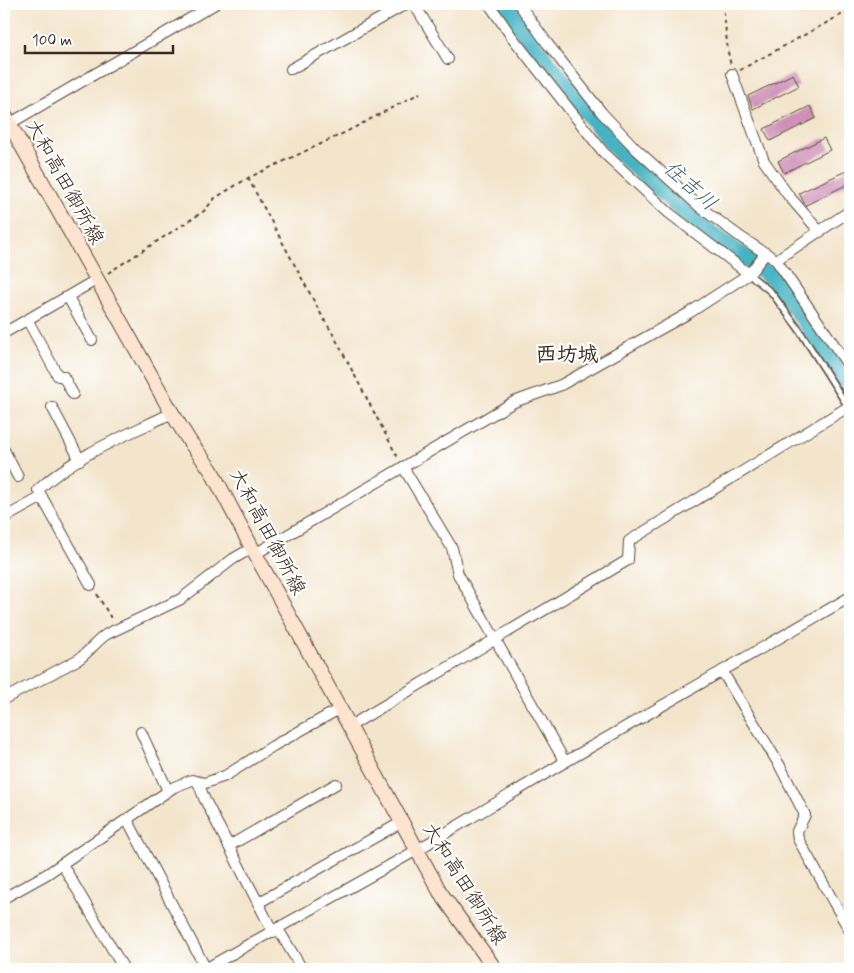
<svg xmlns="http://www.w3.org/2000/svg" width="854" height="973" font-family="Mynerve,'Klee One',sans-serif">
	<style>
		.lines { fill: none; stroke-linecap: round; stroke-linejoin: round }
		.river { stroke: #45b3c2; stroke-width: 18 }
		.building { fill: #ce90b7 }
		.service-casing { stroke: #574638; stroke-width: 8 }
		.minor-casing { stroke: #574638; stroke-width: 12 }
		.secondary-casing { stroke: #574638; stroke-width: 16 }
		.path { stroke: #574638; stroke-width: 2; stroke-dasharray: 4 4; stroke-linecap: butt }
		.service { stroke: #fff; stroke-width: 5 }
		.minor { stroke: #fff; stroke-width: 10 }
		.secondary { stroke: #fde4d1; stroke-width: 14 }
		.labels { text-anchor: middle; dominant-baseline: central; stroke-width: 4.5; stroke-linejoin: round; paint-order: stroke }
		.street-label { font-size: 20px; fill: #3b2a1e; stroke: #fff }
		.water-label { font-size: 21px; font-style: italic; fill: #3f6160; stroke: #fff }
		.neighbourhood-label { font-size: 21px; font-weight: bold; fill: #3b2a1e; stroke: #fff }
	</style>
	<rect width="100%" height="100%" fill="#fff"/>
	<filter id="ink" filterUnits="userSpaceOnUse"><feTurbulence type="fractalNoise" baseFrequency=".02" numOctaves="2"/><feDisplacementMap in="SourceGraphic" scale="10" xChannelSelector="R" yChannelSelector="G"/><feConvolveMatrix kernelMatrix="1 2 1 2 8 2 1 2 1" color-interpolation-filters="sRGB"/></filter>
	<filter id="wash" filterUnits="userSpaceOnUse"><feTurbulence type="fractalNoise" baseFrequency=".0096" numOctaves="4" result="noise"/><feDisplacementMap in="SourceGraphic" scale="20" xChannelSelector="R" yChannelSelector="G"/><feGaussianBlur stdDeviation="1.12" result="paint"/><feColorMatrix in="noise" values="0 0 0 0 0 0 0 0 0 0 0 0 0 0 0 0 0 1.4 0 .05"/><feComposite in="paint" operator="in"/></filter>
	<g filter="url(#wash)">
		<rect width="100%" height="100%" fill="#f3e5cc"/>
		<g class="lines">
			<polyline class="river" points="505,4 520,27 537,50 621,153 701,227 772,277 803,318 850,392"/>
		</g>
		<g id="blocks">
			<g class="building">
				<polygon points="793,74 799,86 753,109 748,96"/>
				<polygon points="810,106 816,118 770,141 764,129"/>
				<polygon points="824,138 830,150 784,173 778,161"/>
				<polygon points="846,171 850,183 806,205 804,203 799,193"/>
			</g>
		</g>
	</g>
	<g filter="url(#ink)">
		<use href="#blocks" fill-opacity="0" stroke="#574638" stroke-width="1"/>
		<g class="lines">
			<defs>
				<polyline id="service" points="749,274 771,292 798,328 848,407"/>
				<g id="minor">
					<polyline points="414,4 448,59"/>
					<polyline points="489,4 512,37 604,153 669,213 749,274"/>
					<polyline points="519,4 547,43 602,113 636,149 701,208 742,238 776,260 850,368"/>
					<polyline points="291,69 406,4"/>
					<polyline points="732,74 764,161 788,195 820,232"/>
					<polyline points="9,124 215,4"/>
					<polyline points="776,260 850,211"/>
					<polyline points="68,297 92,340"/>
					<polyline points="28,321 58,376 63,376 73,394"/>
					<polyline points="4,333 96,280"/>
					<polyline points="52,407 80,460"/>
					<polyline points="4,450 18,477"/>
					<polyline points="403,467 452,548 458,574 565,762"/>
					<polyline points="4,518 42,497"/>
					<polyline points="255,554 514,402 561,385 689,313 749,274 766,253"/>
					<path d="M 91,585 L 38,490 C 75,455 127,435 172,413"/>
					<polyline points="722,671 780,766 805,815 797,831 798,839 850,931"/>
					<path d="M 4,699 L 79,659 C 90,651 96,641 107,634 L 181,599 L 233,559 L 252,548"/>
					<polyline points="350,726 628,560 629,541 848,407"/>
					<polyline points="141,732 168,791"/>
					<polyline points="198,782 204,798 273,932"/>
					<polyline points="127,819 206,969"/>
					<polyline points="229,846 336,784"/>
					<polyline points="62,864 124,969"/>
					<polyline points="4,898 47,874 174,787 192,780 205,783 225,776 273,746 341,708"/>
					<polyline points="258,903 402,822"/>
					<polyline points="278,929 302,969"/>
					<polyline points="205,969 417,850 565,762 850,597"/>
				</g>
				<polyline id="secondary" points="4,114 172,413 190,442 211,470 252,548 440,892 495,969"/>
			</defs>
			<use href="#service" class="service-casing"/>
			<use href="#minor" class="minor-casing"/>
			<use href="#secondary" class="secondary-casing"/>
			<g class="path">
				<polyline points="723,4 728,52 731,66"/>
				<polyline points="740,70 850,10"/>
				<polyline points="248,178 322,316 333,334 398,458"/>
				<polyline points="108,273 204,211 215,198 248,178 344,133 420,93"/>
				<polyline points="97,594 112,620"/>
			</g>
			<use href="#service" class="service"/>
			<use href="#minor" class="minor"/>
			<use href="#secondary" class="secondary"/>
		</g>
	</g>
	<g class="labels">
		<g class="street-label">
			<text transform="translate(64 182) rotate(61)">大和高田御所線</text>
			<text transform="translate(267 532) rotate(62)">大和高田御所線</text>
			<text transform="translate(464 884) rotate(58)">大和高田御所線</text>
		</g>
		<g class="water-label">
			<text transform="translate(690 186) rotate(42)">住吉川</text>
		</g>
		<g class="neighbourhood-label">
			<text x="567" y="355">西坊城</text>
		</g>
	</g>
	<rect width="854" height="973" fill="none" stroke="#fff" stroke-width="20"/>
	<path d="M25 45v8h148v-8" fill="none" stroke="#3b2a1e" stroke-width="2.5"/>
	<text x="32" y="45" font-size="15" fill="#3b2a1e" stroke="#ffffff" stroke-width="4" paint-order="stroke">100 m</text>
</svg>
